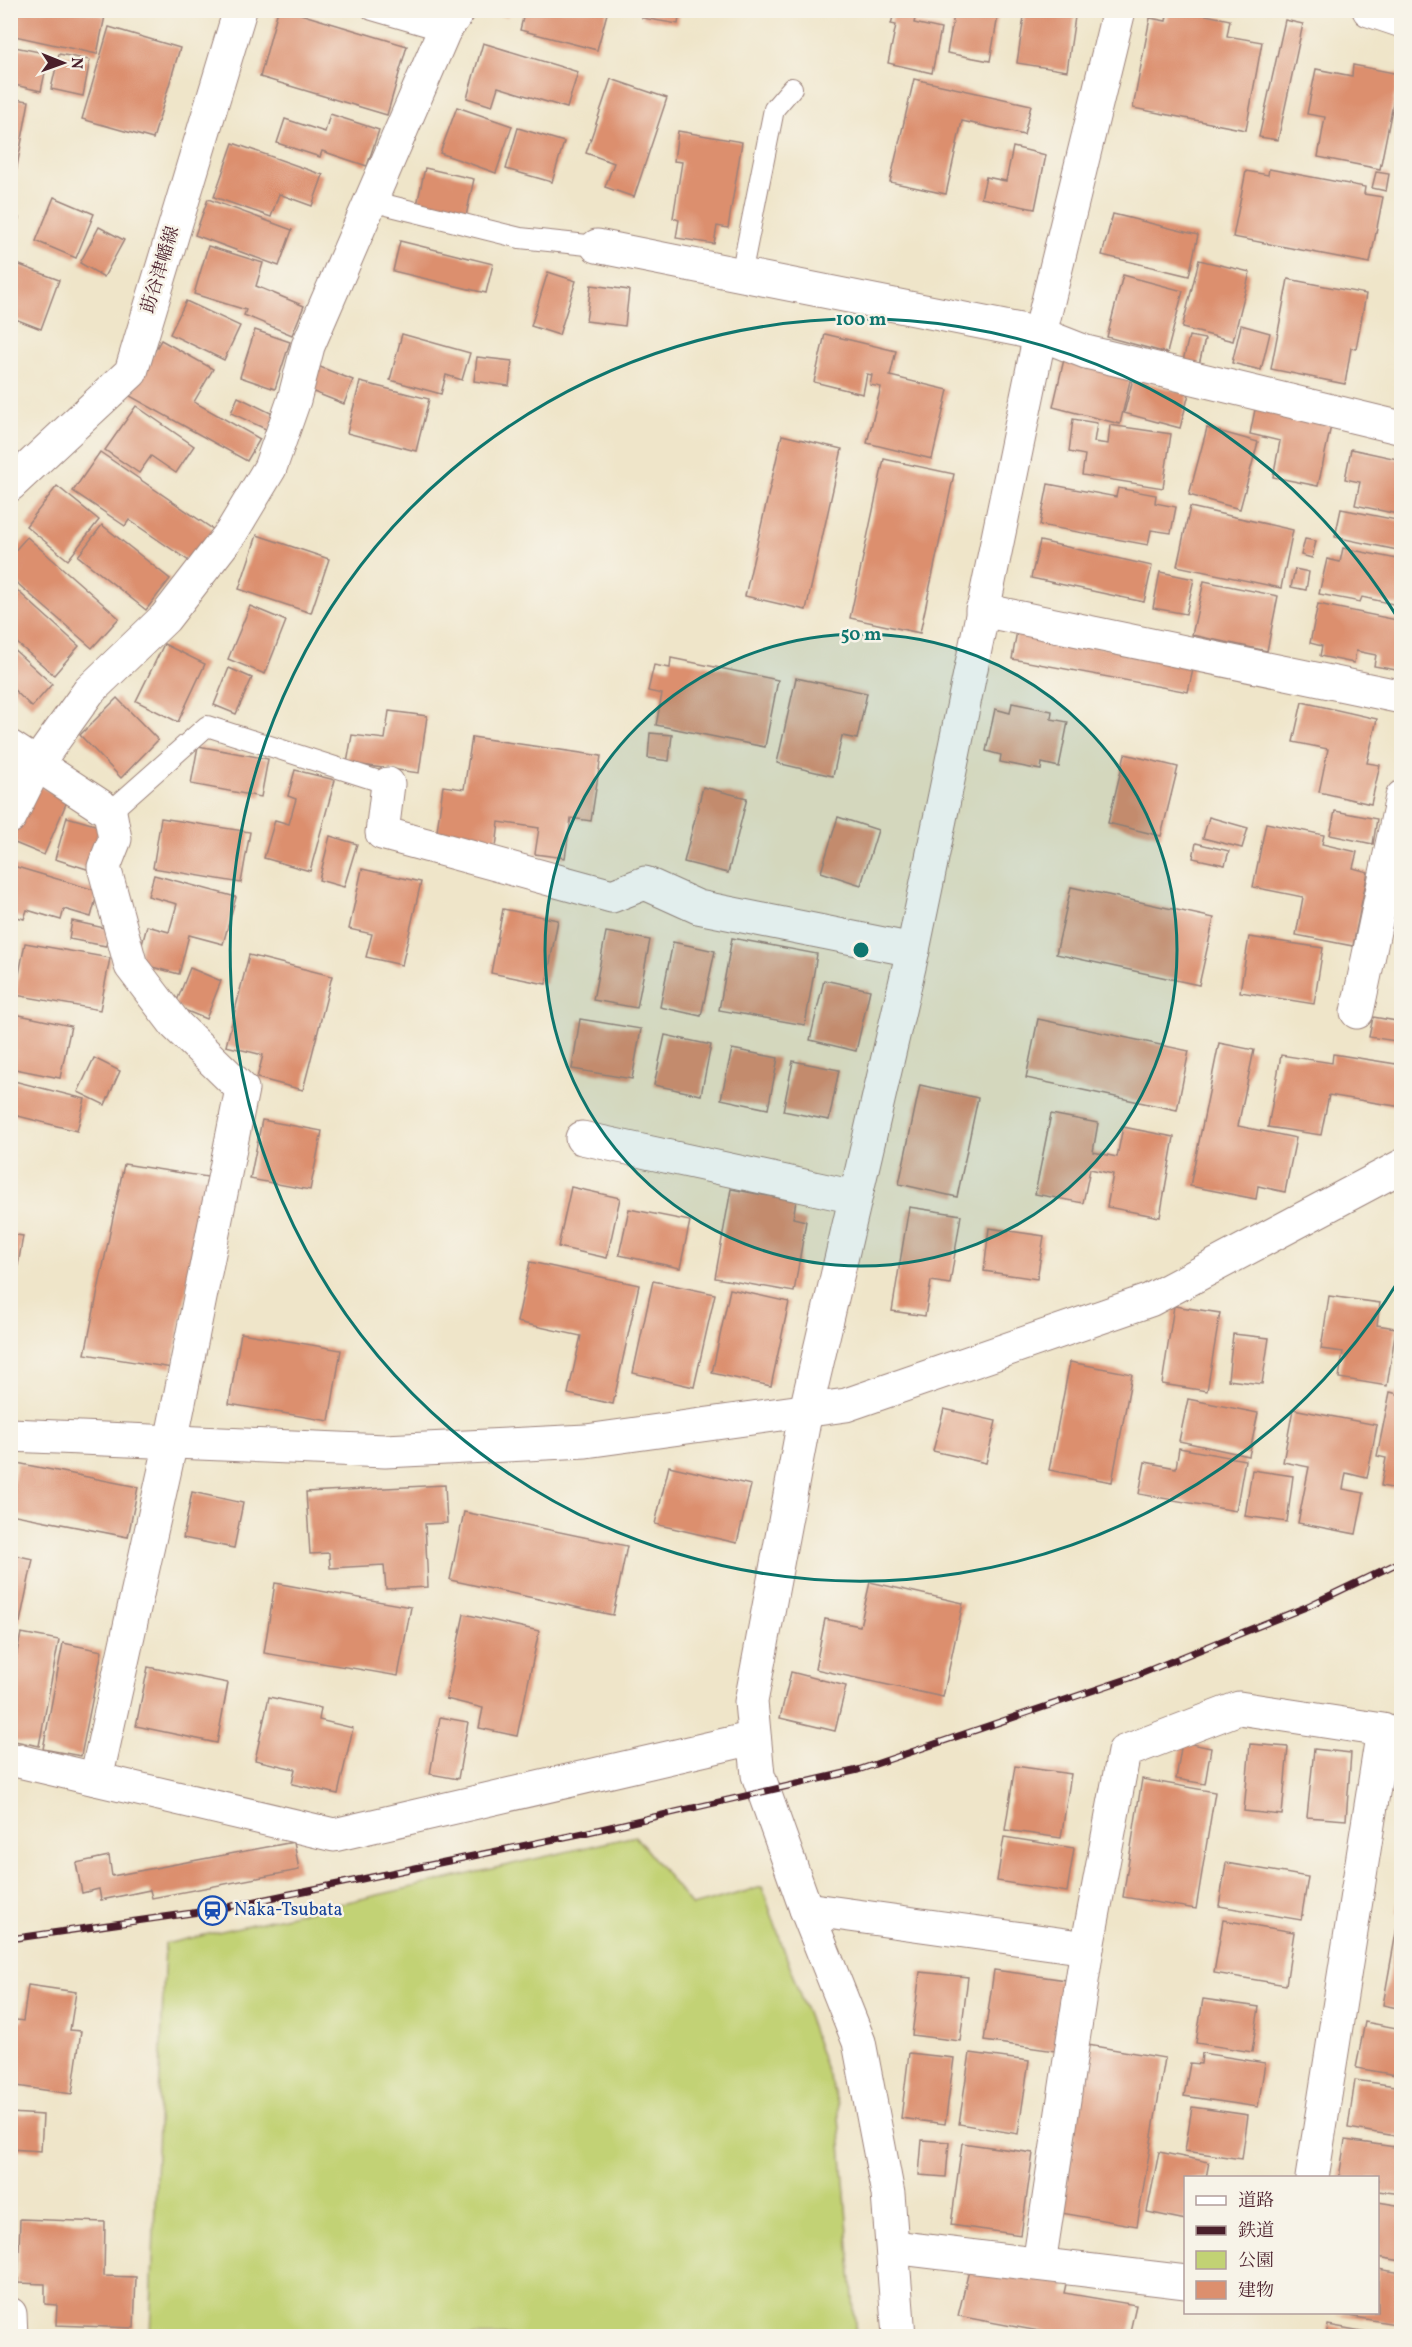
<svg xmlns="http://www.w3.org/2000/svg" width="1412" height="2347" font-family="Vollkorn,'Noto Serif JP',serif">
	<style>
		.green { fill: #c2d274; stroke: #867850; stroke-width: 1.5 }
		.building { fill: #dc8f6e }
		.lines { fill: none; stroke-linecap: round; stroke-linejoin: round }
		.service-casing { stroke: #9c827a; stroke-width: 22 }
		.minor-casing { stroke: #9c827a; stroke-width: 35 }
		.tertiary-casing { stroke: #9c827a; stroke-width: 35 }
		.secondary-casing { stroke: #9c827a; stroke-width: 35 }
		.primary-casing { stroke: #9c827a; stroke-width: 35 }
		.service { stroke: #fff; stroke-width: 20 }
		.minor { stroke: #fff; stroke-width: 33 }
		.tertiary { stroke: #fff; stroke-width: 33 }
		.secondary { stroke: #fff; stroke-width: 33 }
		.primary { stroke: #fff; stroke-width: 33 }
		.rail-casing { stroke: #4a1f2b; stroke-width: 7 }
		.rail { stroke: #f7f3e8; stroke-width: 4.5; stroke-dasharray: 14; stroke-linecap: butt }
		.ring { fill: none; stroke: #0f766e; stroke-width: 3 }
		.labels { text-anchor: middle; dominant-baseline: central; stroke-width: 5; stroke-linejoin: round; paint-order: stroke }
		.street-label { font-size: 18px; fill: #4a1f2b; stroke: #f7f3e8 }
		.transit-label { font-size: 18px; fill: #164399; stroke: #f7f3e8; text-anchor: start }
		.centre { fill: #0f766e; stroke: #f7f3e8; stroke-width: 3 }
		.ring-label { font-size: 18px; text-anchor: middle; font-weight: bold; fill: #0f766e; stroke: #f7f3e8; stroke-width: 5; stroke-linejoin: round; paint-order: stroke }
	</style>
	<rect width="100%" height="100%" fill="#f7f3e8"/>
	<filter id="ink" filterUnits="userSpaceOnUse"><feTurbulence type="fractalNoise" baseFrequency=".0167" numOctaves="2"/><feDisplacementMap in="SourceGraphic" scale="12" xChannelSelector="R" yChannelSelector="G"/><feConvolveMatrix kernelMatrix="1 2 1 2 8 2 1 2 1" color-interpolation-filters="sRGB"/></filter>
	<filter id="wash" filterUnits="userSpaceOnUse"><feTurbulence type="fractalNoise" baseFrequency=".008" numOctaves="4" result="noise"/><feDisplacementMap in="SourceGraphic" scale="24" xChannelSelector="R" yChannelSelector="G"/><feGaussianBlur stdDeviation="1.35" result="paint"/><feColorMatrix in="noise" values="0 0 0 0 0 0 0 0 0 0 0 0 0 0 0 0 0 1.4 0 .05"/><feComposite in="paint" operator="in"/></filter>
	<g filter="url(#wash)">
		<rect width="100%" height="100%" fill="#efe5c9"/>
		<polygon class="green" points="635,1836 692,1906 762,1887 838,2104 856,2336 150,2336 165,1944"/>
		<g id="blocks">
			<g class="building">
				<polygon points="10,10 78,10 105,16 97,54 10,35"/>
				<polygon points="278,10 287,10 407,46 387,115 260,77"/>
				<polygon points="478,10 509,10 507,17"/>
				<polygon points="525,10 608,10 597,50 520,30"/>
				<polygon points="643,10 680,10 678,24 642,18"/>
				<polygon points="895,10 917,10 914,23 941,29 932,73 888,63 896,25 891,24"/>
				<polygon points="955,10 999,10 990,61 947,53"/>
				<polygon points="1025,10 1076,10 1067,71 1017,63"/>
				<polygon points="1168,10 1182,10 1230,20 1227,36 1262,42 1246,130 1133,108 1150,18 1166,21"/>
				<polygon points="1285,20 1303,24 1278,140 1259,137"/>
				<polygon points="109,27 180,48 153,139 82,119"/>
				<polygon points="483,43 578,72 567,108 498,87 492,106 467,98"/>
				<polygon points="10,46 49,54 41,91 10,84"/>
				<polygon points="59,54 90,60 83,96 51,89"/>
				<polygon points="1353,65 1399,74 1380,169 1318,157 1325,117 1307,114 1316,69 1352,76"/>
				<polygon points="611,79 667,98 634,197 605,187 614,163 586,153"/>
				<polygon points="914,79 1031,105 1024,135 962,121 946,194 890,182"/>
				<polygon points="10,98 29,101 16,172 10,171"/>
				<polygon points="457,107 512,126 496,173 440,153"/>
				<polygon points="330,114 379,130 367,166 322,151 320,157 277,143 285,119 325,132"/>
				<polygon points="518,128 564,142 552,182 506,169"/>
				<polygon points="678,131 742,142 728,228 717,226 714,244 676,238 679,220 673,218 682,162 674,161"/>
				<polygon points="233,143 323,175 312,206 279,194 271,217 214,197"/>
				<polygon points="1013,147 1046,155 1035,209 981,198 986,177 1006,181"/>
				<polygon points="425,168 474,179 466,216 417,205"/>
				<polygon points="1269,169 1365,187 1364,194 1383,197 1370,263 1233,237 1246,171 1268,175"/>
				<polygon points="1376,172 1389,174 1386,191 1372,188"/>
				<polygon points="54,197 94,214 76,258 36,241"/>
				<polygon points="208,199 292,230 279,266 195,235"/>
				<polygon points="1113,214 1198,235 1189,276 1102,255"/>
				<polygon points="10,215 19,218 11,243 10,243"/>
				<polygon points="99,227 124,240 104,277 80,263"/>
				<polygon points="400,241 493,264 486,293 393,271"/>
				<polygon points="208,246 263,263 256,286 304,306 292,335 244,315 246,310 194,294"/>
				<polygon points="1199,260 1250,272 1233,341 1182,328"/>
				<polygon points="17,264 59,280 41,329 10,317 10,281"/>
				<polygon points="548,272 576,281 559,335 531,326"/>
				<polygon points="1123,275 1183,291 1167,353 1107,337"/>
				<polygon points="1288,279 1366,294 1356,349 1351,348 1345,384 1271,369"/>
				<polygon points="591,285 629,290 625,326 586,321"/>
				<polygon points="186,301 240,326 224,360 170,334"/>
				<polygon points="1241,325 1270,333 1261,370 1232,363"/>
				<polygon points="255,330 290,342 275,389 240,377"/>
				<polygon points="402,334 470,353 462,380 446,375 441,394 390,380"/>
				<polygon points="825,334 896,351 890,376 948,390 932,459 867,443 881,387 870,385 872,375 867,374 863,394 814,382"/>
				<polygon points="1189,336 1205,339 1198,369 1182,365"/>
				<polygon points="161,340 213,369 194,402 260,439 247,461 130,396"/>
				<polygon points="1065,355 1132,372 1120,424 1053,407"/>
				<polygon points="477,357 512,361 509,386 474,381"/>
				<polygon points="315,365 353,380 344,404 306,389"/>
				<polygon points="10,369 16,372 10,383"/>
				<polygon points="1133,379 1189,394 1180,428 1124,413"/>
				<polygon points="360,382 429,399 416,451 347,433"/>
				<polygon points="238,397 277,416 270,431 231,413"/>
				<polygon points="1256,405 1332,421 1318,486 1273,477 1280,441 1250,434"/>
				<polygon points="136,406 194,446 176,473 151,456 139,473 105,450"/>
				<polygon points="1073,419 1097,423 1094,442 1108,444 1110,425 1171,434 1163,488 1082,475 1085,455 1069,452"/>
				<polygon points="1207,428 1258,442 1240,509 1189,495"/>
				<polygon points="782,435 842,449 806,610 745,596"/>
				<polygon points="1351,449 1402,460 1402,515 1355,505 1360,482 1345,479"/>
				<polygon points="100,452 214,530 192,563 129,520 125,526 73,491"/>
				<polygon points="884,459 954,474 920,633 850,618"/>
				<polygon points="1048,484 1116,497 1118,488 1156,495 1155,503 1176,507 1171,533 1151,530 1148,545 1040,525"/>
				<polygon points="57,486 99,520 68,560 26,526"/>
				<polygon points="1190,507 1293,530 1281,588 1177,566"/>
				<polygon points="1341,509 1402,521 1402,551 1335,537"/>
				<polygon points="102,525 170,579 146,610 78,556"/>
				<polygon points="257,535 329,559 311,613 239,589"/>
				<polygon points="27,537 119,618 92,648 10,577 10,556"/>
				<polygon points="1305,539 1316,541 1312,558 1301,555"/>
				<polygon points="1040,541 1152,566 1144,602 1031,578"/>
				<polygon points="1343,548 1402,560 1402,606 1362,597 1360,602 1319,594 1327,559 1340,562"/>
				<polygon points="1295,569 1309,572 1306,590 1291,587"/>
				<polygon points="1160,572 1194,579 1186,614 1153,608"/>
				<polygon points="1204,581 1278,596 1267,651 1192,635"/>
				<polygon points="10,584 79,646 54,675 10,637"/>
				<polygon points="1318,604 1402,621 1402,671 1374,666 1376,655 1356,651 1354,663 1320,656 1322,646 1310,643"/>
				<polygon points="250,606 286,621 265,674 228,659"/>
				<polygon points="1017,631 1194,665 1188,692 1012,659"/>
				<polygon points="164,644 205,664 178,722 136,701"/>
				<polygon points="10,646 52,684 32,707 10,686"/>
				<polygon points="671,658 778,680 765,747 656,725 662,694 648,691 654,665 670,668"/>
				<polygon points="229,668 252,678 236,714 214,705"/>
				<polygon points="796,678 867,693 857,739 842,736 833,776 777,763"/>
				<polygon points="117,698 158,740 121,778 80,735"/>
				<polygon points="1302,702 1377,719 1367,763 1380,765 1371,804 1319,792 1328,749 1293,742"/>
				<polygon points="1012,703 1052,711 1051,719 1068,722 1059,767 1042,763 1041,770 1000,762 1001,755 986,751 995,709 1010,713"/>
				<polygon points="389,711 427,716 419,773 347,763 352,735 385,739"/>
				<polygon points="650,733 672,735 669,761 648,758"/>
				<polygon points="472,737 601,756 591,821 571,818 565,858 535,854 539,828 499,822 496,848 436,839 443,786 464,789"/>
				<polygon points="198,746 268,759 261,797 191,784"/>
				<polygon points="1125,754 1178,767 1161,836 1108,823"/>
				<polygon points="295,770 335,780 310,871 264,858 275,820 289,824 296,799 288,796"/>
				<polygon points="34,784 68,799 44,855 10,841"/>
				<polygon points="703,787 747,798 728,873 684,862"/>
				<polygon points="1335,811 1377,819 1373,844 1330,835"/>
				<polygon points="67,817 102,827 90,870 55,859"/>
				<polygon points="838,817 878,830 861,885 821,872"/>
				<polygon points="1209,817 1248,828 1242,848 1203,838"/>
				<polygon points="161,818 250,832 241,883 153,868"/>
				<polygon points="1266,823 1324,835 1322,844 1357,852 1353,868 1368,872 1353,946 1296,935 1303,897 1253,887"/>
				<polygon points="330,836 357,844 344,887 319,880"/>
				<polygon points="1196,843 1229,851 1225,865 1193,858"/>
				<polygon points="10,865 98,891 91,917 64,909 61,920 27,910 24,919 10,915"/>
				<polygon points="362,869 421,882 402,965 366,957 372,934 349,929"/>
				<polygon points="154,875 236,897 223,944 189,935 179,974 137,963 147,926 169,932 177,904 148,896"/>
				<polygon points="1401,882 1402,883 1402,903 1396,902"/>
				<polygon points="1071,887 1214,918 1199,985 1056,954"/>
				<polygon points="503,909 558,920 546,984 491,973"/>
				<polygon points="72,921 109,929 106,946 69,939"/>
				<polygon points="606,932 650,940 637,1008 593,1000"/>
				<polygon points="1249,937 1323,948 1314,1004 1240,992"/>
				<polygon points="732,938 817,954 805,1025 719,1010"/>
				<polygon points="673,942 715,951 701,1016 660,1007"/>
				<polygon points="25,943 110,958 100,1010 15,995"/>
				<polygon points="249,955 332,976 303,1090 257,1078 263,1055 226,1046"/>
				<polygon points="190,968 221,981 206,1019 175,1006"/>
				<polygon points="824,980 870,990 856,1051 810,1040"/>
				<polygon points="10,1013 71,1026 60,1078 10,1068"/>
				<polygon points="1373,1017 1402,1022 1402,1042 1369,1037"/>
				<polygon points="580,1019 641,1029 632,1079 572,1069"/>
				<polygon points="1038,1019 1189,1051 1177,1110 1026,1078"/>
				<polygon points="665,1035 711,1045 701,1095 654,1085"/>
				<polygon points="1219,1043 1254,1050 1238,1126 1296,1138 1285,1192 1258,1186 1256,1199 1190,1186"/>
				<polygon points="732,1049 778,1058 768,1109 721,1099"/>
				<polygon points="1333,1054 1402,1065 1402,1107 1329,1095 1321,1135 1268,1127 1281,1055 1332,1063"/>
				<polygon points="94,1058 120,1071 105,1105 78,1092"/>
				<polygon points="793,1061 839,1070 829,1120 783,1111"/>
				<polygon points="10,1080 85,1099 77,1131 10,1114"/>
				<polygon points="920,1085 978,1098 957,1197 899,1184"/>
				<polygon points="1051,1114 1098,1123 1093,1152 1117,1157 1123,1127 1174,1137 1160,1217 1107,1207 1113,1174 1090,1169 1083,1203 1035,1194"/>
				<polygon points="262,1120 322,1131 310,1190 250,1179"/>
				<polygon points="124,1164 208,1177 172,1368 85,1354"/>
				<polygon points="571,1187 620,1198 607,1258 558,1247"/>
				<polygon points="731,1189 796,1201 793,1218 806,1221 794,1292 715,1278"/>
				<polygon points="909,1207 961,1215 950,1284 931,1281 925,1316 892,1311"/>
				<polygon points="629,1209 690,1221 680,1268 619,1255"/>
				<polygon points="989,1228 1044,1236 1037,1279 984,1271"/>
				<polygon points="10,1234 23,1236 12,1300 10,1300"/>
				<polygon points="530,1262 639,1285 613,1404 568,1394 581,1336 517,1322"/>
				<polygon points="653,1281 715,1294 694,1387 633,1373"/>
				<polygon points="730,1289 789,1302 771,1386 712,1373"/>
				<polygon points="1329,1296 1380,1303 1377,1325 1396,1328 1387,1386 1339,1378 1343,1352 1321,1349"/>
				<polygon points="1174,1306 1220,1313 1207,1391 1162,1384"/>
				<polygon points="241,1333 341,1350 329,1421 229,1404"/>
				<polygon points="1233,1334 1269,1338 1262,1384 1228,1380"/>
				<polygon points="1070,1362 1132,1374 1112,1482 1049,1470"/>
				<polygon points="1401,1383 1402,1383 1402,1490 1381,1486 1386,1458 1377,1456 1390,1392 1398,1394"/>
				<polygon points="1188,1399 1258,1413 1249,1456 1179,1441"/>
				<polygon points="944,1409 996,1421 986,1463 933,1451"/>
				<polygon points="1293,1409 1377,1425 1367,1478 1346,1473 1343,1489 1364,1493 1356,1534 1298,1523 1309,1467 1283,1462"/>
				<polygon points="1179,1448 1245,1460 1236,1511 1139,1494 1145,1462 1176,1468"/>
				<polygon points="17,1463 138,1487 128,1537 10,1514 10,1495"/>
				<polygon points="669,1466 751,1485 737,1543 655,1524"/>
				<polygon points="1252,1470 1293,1476 1287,1522 1245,1516"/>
				<polygon points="445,1485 447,1523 425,1524 428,1587 386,1589 384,1565 330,1568 329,1553 310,1554 306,1492"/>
				<polygon points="192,1492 243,1503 234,1548 183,1538"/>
				<polygon points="464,1512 627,1546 613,1615 450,1580"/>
				<polygon points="10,1554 33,1559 20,1622 10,1620"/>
				<polygon points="870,1582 963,1603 943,1697 815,1669 825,1619 860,1626"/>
				<polygon points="275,1583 411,1607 398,1676 264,1653"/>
				<polygon points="464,1614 539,1631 517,1736 479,1728 483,1708 446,1699"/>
				<polygon points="21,1633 59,1640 39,1746 10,1740 10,1686"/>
				<polygon points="63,1643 102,1651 81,1756 43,1749"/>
				<polygon points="148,1667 228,1683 217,1743 136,1726"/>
				<polygon points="791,1672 846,1686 835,1731 780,1718"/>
				<polygon points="269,1697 321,1708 319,1720 353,1728 338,1794 292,1784 295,1769 255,1760"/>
				<polygon points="440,1717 468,1722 458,1779 430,1774"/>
				<polygon points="1182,1742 1211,1748 1205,1784 1176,1779"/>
				<polygon points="1250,1744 1288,1747 1282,1815 1244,1811"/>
				<polygon points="1314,1749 1351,1753 1346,1820 1307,1817"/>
				<polygon points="1015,1766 1071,1774 1061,1838 1005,1830"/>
				<polygon points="1142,1779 1215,1792 1196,1909 1123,1897"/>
				<polygon points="1004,1837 1074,1848 1067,1892 997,1881"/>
				<polygon points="294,1842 299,1870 152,1898 150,1890 101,1900 99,1889 82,1893 76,1863 109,1856 112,1876"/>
				<polygon points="1226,1863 1308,1877 1301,1920 1219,1906"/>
				<polygon points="1400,1896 1402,1896 1402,1914 1397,1913"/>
				<polygon points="1223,1920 1294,1932 1286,1985 1214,1973"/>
				<polygon points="1397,1927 1402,1928 1402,2009 1383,2005"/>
				<polygon points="994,1970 1066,1980 1055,2051 984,2041"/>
				<polygon points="920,1972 968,1977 960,2041 912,2035"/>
				<polygon points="28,1985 76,1992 70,2030 81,2031 72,2094 10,2085 10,2019 23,2021"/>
				<polygon points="1203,1999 1259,2007 1252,2052 1196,2043"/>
				<polygon points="1365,2022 1402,2029 1402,2076 1356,2068"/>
				<polygon points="1088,2045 1165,2058 1137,2226 1061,2213"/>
				<polygon points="909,2053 954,2058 945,2124 901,2118"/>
				<polygon points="970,2053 1029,2061 1018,2134 959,2124"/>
				<polygon points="1202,2053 1265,2063 1258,2107 1184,2096 1190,2063 1201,2064"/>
				<polygon points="1355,2080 1402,2087 1402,2137 1348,2128"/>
				<polygon points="1192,2107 1248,2115 1242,2159 1185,2151"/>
				<polygon points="10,2113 43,2115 41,2151 10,2149"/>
				<polygon points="922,2140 949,2142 946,2177 919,2175"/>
				<polygon points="1345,2140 1402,2148 1402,2194 1378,2191 1378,2178 1339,2178"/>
				<polygon points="962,2143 1033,2153 1021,2235 951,2225"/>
				<polygon points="1159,2152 1209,2162 1206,2178 1186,2178 1186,2220 1147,2212"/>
				<polygon points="1378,2202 1402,2206 1402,2261 1378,2257"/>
				<polygon points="20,2219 105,2222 104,2276 136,2277 134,2328 56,2325 57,2305 45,2304 45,2284 18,2283"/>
				<polygon points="970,2266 1066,2284 1064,2293 1136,2305 1129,2336 1066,2336 958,2316"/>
				<polygon points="1378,2269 1402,2273 1395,2324 1336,2314 1378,2312"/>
				<polygon points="1328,2325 1383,2335 1383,2336 1326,2336"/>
				<polygon points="107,2333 107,2336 65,2336 65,2334"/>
				<rect x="25" y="2334" width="36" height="2"/>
			</g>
		</g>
	</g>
	<g filter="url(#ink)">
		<use href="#blocks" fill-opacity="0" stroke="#9c827a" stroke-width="1.5"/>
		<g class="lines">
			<defs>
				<g id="service">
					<polyline points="372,10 444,31"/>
					<polyline points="371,201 520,238 597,246"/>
					<polyline points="741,275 774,109 792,88"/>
					<polyline points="110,812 207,726 388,784"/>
				</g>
				<g id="minor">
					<polyline points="597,246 1040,334 1086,352 1402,428"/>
					<polyline points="982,610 1402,697"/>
					<polyline points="10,747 110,812 115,839 104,867 131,966 176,1025 242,1089 171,1442 96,1779"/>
					<polyline points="388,784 382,833 612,896 645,883 698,907 913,950"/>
					<polyline points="10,817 36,765 89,691 165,618 231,533 270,468 294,400 308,346 444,31 459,10"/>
					<polyline points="1357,1012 1402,797"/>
					<polyline points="582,1138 855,1197"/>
					<polyline points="10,1759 334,1835 754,1738"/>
					<polyline points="806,1909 1087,1948"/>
					<polyline points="893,2247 1186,2282"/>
					<polyline points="1039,2264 1087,1948 1124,1752 1239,1708 1383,1730 1312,2178"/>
					<polyline points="10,2314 11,2336"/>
				</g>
				<g id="tertiary">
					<polyline points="10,1435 385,1451 586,1441 846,1405 1150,1300 1402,1166"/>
					<polyline points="899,2336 888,2194 859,2042 806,1909 758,1775 751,1702 806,1410 913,950 1040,334 1119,10"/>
				</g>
				<polyline id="secondary" points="10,485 131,372 240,10"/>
				<polyline id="primary" points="1369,10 1402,21"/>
			</defs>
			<use href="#service" class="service-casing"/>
			<use href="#minor" class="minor-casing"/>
			<use href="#tertiary" class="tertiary-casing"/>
			<use href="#secondary" class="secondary-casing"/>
			<use href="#primary" class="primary-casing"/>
			<use href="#service" class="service"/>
			<use href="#minor" class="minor"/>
			<use href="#tertiary" class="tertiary"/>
			<use href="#secondary" class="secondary"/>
			<use href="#primary" class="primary"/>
			<defs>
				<polyline id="rail" points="10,1939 213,1910 584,1833 858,1770 1130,1678 1306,1607 1402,1561"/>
			</defs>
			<use href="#rail" class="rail-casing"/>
			<use href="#rail" class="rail"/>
		</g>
	</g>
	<circle cx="861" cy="950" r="316" fill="#0f766e" fill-opacity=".12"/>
	<g class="ring">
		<circle cx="861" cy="950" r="316"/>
		<path d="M1399 1280A631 631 0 1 1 1399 620"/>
	</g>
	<defs>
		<symbol id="station-ring" viewBox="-11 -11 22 22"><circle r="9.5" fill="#f7f3e8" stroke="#1a4fb4" stroke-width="1.5"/><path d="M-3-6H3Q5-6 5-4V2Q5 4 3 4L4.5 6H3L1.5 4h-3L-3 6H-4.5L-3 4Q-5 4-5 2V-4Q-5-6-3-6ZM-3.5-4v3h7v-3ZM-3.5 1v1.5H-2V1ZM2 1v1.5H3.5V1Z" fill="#1a4fb4"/></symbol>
	</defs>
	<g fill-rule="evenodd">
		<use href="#station-ring" x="196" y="1894" width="33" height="33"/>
	</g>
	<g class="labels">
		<g class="street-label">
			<text transform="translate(161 270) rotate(-73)">莇谷津幡線</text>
		</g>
		<g class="transit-label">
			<text x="234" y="1910">Naka-Tsubata</text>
		</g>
	</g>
	<circle cx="861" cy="950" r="9" class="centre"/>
	<g class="ring-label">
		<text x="861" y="325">100 m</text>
		<text x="861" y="640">50 m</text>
	</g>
	<rect width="1412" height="2347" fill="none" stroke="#f7f3e8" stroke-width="36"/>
	<rect x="1184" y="2176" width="195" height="138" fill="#f7f3e8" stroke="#b29e9c" stroke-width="1.5"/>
	<rect x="1196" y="2196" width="30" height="9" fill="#ffffff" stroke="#b29e9c" stroke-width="1.5"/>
	<text x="1238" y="2206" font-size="18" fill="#4a1f2b">道路</text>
	<rect x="1196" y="2226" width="30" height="9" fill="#4a1f2b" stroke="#b29e9c" stroke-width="1.5"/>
	<text x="1238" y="2236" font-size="18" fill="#4a1f2b">鉄道</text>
	<rect x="1196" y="2251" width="30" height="18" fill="#c2d274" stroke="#b29e9c" stroke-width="1.5"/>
	<text x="1238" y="2266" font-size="18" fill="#4a1f2b">公園</text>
	<rect x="1196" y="2281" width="30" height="18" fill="#dc8f6e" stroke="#b29e9c" stroke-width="1.5"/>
	<text x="1238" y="2296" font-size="18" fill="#4a1f2b">建物</text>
	<g transform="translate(63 63) rotate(91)" stroke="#f7f3e8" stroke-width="4.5" paint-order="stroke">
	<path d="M0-4.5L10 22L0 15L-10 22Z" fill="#4a1f2b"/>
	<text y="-9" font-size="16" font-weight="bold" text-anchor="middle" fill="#4a1f2b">N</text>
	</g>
</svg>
